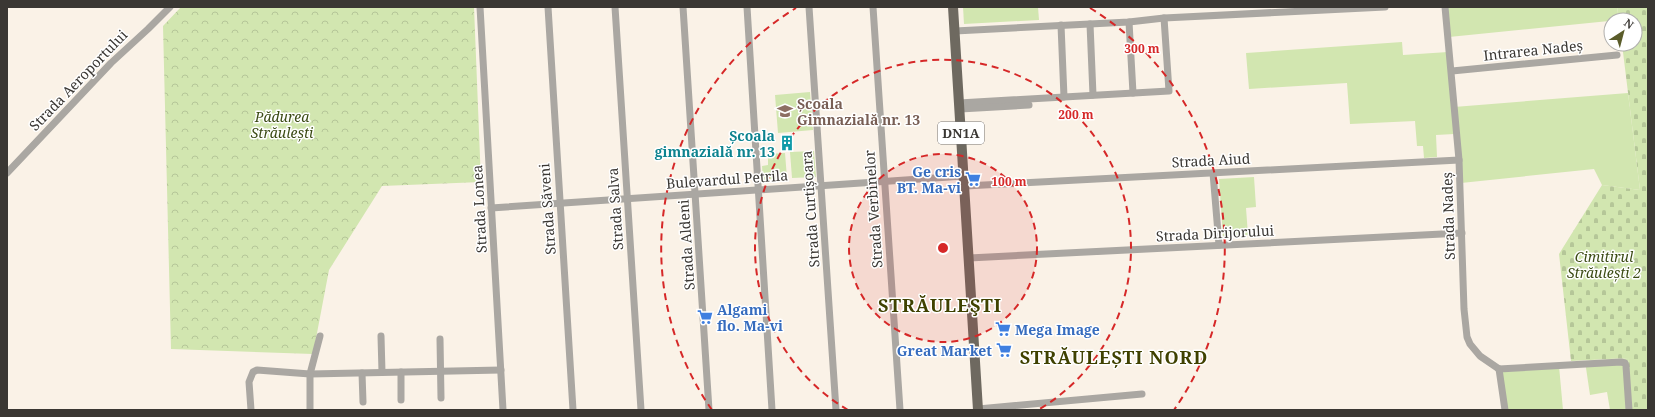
<svg xmlns="http://www.w3.org/2000/svg" width="1655" height="417" font-family="'Noto Serif',serif">
	<style>
		.green { fill: #d2e6b0 }
		.forest { fill: url(#forest-crowns) }
		.cemetery { fill: url(#cemetery-stones) }
		.lines { fill: none; stroke-linecap: round; stroke-linejoin: round }
		.minor { stroke: #aaa7a2; stroke-width: 7 }
		.primary { stroke: #6e6960; stroke-width: 10 }
		.ring { fill: none; stroke: #d62828; stroke-width: 2; stroke-dasharray: 7 5 }
		.labels { text-anchor: middle; dominant-baseline: central; stroke-width: 3; stroke-linejoin: round; paint-order: stroke }
		.shield { fill: #fff; stroke: #757370; stroke-width: 1 }
		.shield-label { font-size: 13px; font-weight: bold; fill: #3a3733 }
		.street-label { font-size: 14px; fill: #3a3733; stroke: #fff }
		.education-label { font-size: 14px; font-weight: bold; fill: #785e54; stroke: #fff; text-anchor: start }
		.park-label { font-size: 14px; font-style: italic; fill: #3b4b14; stroke: #fff }
		.culture-label { font-size: 14px; font-weight: bold; fill: #0d838f; stroke: #fff; text-anchor: end }
		.shop-label { font-size: 14px; font-weight: bold; fill: #366cbe; stroke: #fff; text-anchor: end }
		.district-label { font-size: 18px; font-weight: bold; letter-spacing: 1px; fill: #3f4100; stroke: #fff }
		.centre { fill: #d62828; stroke: #fff; stroke-width: 2 }
		.ring-label { font-size: 12px; text-anchor: middle; font-weight: bold; fill: #d62828; stroke: #fff; stroke-width: 3; stroke-linejoin: round; paint-order: stroke }
	</style>
	<defs>
		<pattern id="forest-crowns" width="20" height="18" patternUnits="userSpaceOnUse"><rect width="20" height="18" fill="#d2e6b0"/><path d="M2 6a3 3 0 1 1 6 0M12 15a3 3 0 1 1 6 0" fill="none" stroke="#b5c698"/></pattern>
		<pattern id="cemetery-stones" width="16" height="16" patternUnits="userSpaceOnUse"><rect width="16" height="16" fill="#d2e6b0"/><path d="M2 7V4a2 2 0 0 1 4 0v3zM10 15v-3a2 2 0 0 1 4 0v3z" fill="#b5c698"/></pattern>
	</defs>
	<rect width="100%" height="100%" fill="#faf2e7"/>
	<g class="green">
		<polygon points="963,7 1038,7 1039,20 964,24"/>
		<polygon points="1445,7 1617,7 1619,20 1449,37"/>
		<polygon points="1402,42 1403,55 1448,52 1454,134 1436,135 1437,157 1424,158 1423,146 1417,146 1415,121 1350,124 1347,83 1249,89 1246,53"/>
		<polygon points="810,92 813,130 778,133 775,95"/>
		<polygon points="1628,93 1640,190 1602,185 1594,169 1461,183 1454,107"/>
		<polygon points="814,151 816,177 792,178 790,152"/>
		<polygon points="785,153 787,178 763,180 762,166 768,165 768,154"/>
		<polygon points="1254,177 1256,207 1246,208 1248,235 1223,237 1219,179"/>
		<polygon points="1628,358 1632,410 1610,410 1607,392 1590,395 1585,361"/>
		<polygon points="1559,366 1563,410 1505,410 1499,369"/>
	</g>
	<polygon class="forest" points="181,7 474,7 481,182 382,186 329,270 313,354 171,349 163,26"/>
	<polygon class="cemetery" points="1617,7 1648,7 1648,410 1632,410 1628,358 1571,361 1559,254 1602,185 1640,190 1622,44 1635,44 1635,20 1619,20"/>
	<g class="lines">
		<g class="minor">
			<polyline points="480,7 503,410"/>
			<polyline points="548,7 573,410"/>
			<polyline points="615,7 641,410"/>
			<polyline points="683,7 709,410"/>
			<polyline points="747,7 772,410"/>
			<polyline points="809,7 836,410"/>
			<polyline points="873,7 900,410"/>
			<polyline points="1445,7 1459,160 1464,309 1467,337 1470,344 1480,356 1499,369"/>
			<polyline points="1129,22 1133,93"/>
			<polyline points="1090,24 1093,95"/>
			<polyline points="1061,25 1064,97"/>
			<polyline points="955,31 1129,22 1164,18 1385,7"/>
			<polyline points="1452,71 1617,55"/>
			<polyline points="959,103 1169,91 1164,18"/>
			<polyline points="960,109 1029,105"/>
			<polyline points="7,173 111,63 148,29 170,7"/>
			<polyline points="1213,173 1219,245"/>
			<polyline points="965,186 1459,160"/>
			<polyline points="491,208 964,176"/>
			<polyline points="969,258 1462,233"/>
			<polyline points="381,336 382,372"/>
			<polyline points="440,339 441,398"/>
			<polyline points="1499,369 1621,362 1625,363 1626,366 1629,410"/>
			<polyline points="1499,369 1505,410"/>
			<polyline points="401,372 401,400"/>
			<polyline points="362,373 363,402"/>
			<polyline points="978,409 1142,394"/>
			<polyline points="251,410 249,382 253,372 257,370 310,374 501,370"/>
			<polyline points="310,410 310,374 320,336"/>
		</g>
		<polyline class="primary" points="953,7 978,410"/>
	</g>
	<circle cx="943" cy="248" r="94" fill="#d62828" fill-opacity=".12"/>
	<g class="ring">
		<circle cx="943" cy="248" r="94"/>
		<path d="M848 410A188 188 0 1 1 1038 410"/>
		<path d="M712 410A282 282 0 0 1 796 8M1090 8A282 282 0 0 1 1174 410"/>
	</g>
	<defs>
		<symbol id="school-bare" viewBox="-9 -9 18 18"><path d="M0-5L7-2L0 1L-7-2ZM-4 1L0 2.5L4 1V4Q0 6-4 4Z" fill="#8d6e63" stroke="#fff" stroke-width="2.5" paint-order="stroke"/></symbol>
		<symbol id="building-bare" viewBox="-9 -9 18 18"><path d="M-4-6H4V6H1V3H-1V6H-4ZM-2.5-4.3h1.7v1.8h-1.7ZM.8-4.3h1.7v1.8H.8ZM-2.5-1h1.7V.8h-1.7ZM.8-1h1.7V.8H.8Z" fill="#0f9aa8" stroke="#fff" stroke-width="2.5" paint-order="stroke"/></symbol>
		<symbol id="supermarket-bare" viewBox="-9 -9 18 18"><path d="M-6-5.5h2.5l.6 2H6L4.5 2H-2.5L-4.4-4H-6ZM-1.5 3.2a1.3 1.3 0 1 0 .1 0ZM3 3.2a1.3 1.3 0 1 0 .1 0Z" fill="#3f7fe0" stroke="#fff" stroke-width="2.5" paint-order="stroke"/></symbol>
	</defs>
	<g fill-rule="evenodd">
		<use href="#school-bare" x="774" y="100" width="22" height="22"/>
		<use href="#building-bare" x="776" y="132" width="22" height="22"/>
		<use href="#supermarket-bare" x="962" y="168" width="22" height="22"/>
		<use href="#supermarket-bare" x="694" y="306" width="22" height="22"/>
		<use href="#supermarket-bare" x="992" y="318" width="22" height="22"/>
		<use href="#supermarket-bare" x="993" y="339" width="22" height="22"/>
	</g>
	<g class="labels">
		<rect class="shield" x="938" y="122" width="46" height="22" rx="3"/>
		<g class="shield-label">
			<text x="961" y="133">DN1A</text>
		</g>
		<g class="street-label">
			<text transform="translate(1533 50) rotate(-6)">Intrarea Nadeș</text>
			<text transform="translate(78 80) rotate(-46)">Strada Aeroportului</text>
			<text transform="translate(1211 160) rotate(-3)">Strada Aiud</text>
			<text transform="translate(727 179) rotate(-4)">Bulevardul Petrila</text>
			<text transform="translate(479 209) rotate(-93)">Strada Lonea</text>
			<text transform="translate(547 209) rotate(-94)">Strada Săveni</text>
			<text transform="translate(615 209) rotate(-94)">Strada Salva</text>
			<text transform="translate(810 209) rotate(-94)">Strada Curtișoara</text>
			<text transform="translate(873 209) rotate(-94)">Strada Verbinelor</text>
			<text transform="translate(1448 216) rotate(-92)">Strada Nadeș</text>
			<text transform="translate(1215 233) rotate(-3)">Strada Dirijorului</text>
			<text transform="translate(686 245) rotate(-94)">Strada Aldeni</text>
		</g>
		<g class="education-label">
			<text x="797" y="103">Școala<tspan x="797" dy="16">Gimnazială nr. 13</tspan></text>
		</g>
		<g class="park-label">
			<text x="282" y="116">Pădurea<tspan x="282" dy="16">Străulești</tspan></text>
			<text x="1604" y="256">Cimitirul<tspan x="1604" dy="16">Străulești 2</tspan></text>
		</g>
		<g class="culture-label">
			<text x="775" y="135">Școala<tspan x="775" dy="16">gimnazială nr. 13</tspan></text>
		</g>
		<g class="shop-label">
			<text x="961" y="171">Ge cris<tspan x="961" dy="16">BT. Ma-vi</tspan></text>
			<text x="717" y="309" text-anchor="start">Algami<tspan x="717" dy="16">flo. Ma-vi</tspan></text>
			<text x="1015" y="329" text-anchor="start">Mega Image</text>
			<text x="992" y="350">Great Market</text>
		</g>
		<g class="district-label">
			<text x="940" y="305">STRĂULEŞTI</text>
			<text x="1114" y="357">STRĂULEȘTI NORD</text>
		</g>
	</g>
	<circle cx="943" cy="248" r="6" class="centre"/>
	<g class="ring-label">
		<text x="1142" y="53">300 m</text>
		<text x="1076" y="119">200 m</text>
		<text x="1009" y="186">100 m</text>
	</g>
	<rect width="1655" height="417" fill="none" stroke="#3a3733" stroke-width="16"/>
	<g transform="translate(1623 32) rotate(36)"><circle r="19" fill="#ffffff" stroke="#b0afad"/>
	<path d="M0-3L7 15L0 10L-7 15Z" fill="#5a5c2a"/>
	<text y="-6" font-size="11" font-weight="bold" text-anchor="middle" fill="#3a3733">N</text>
	</g>
</svg>
